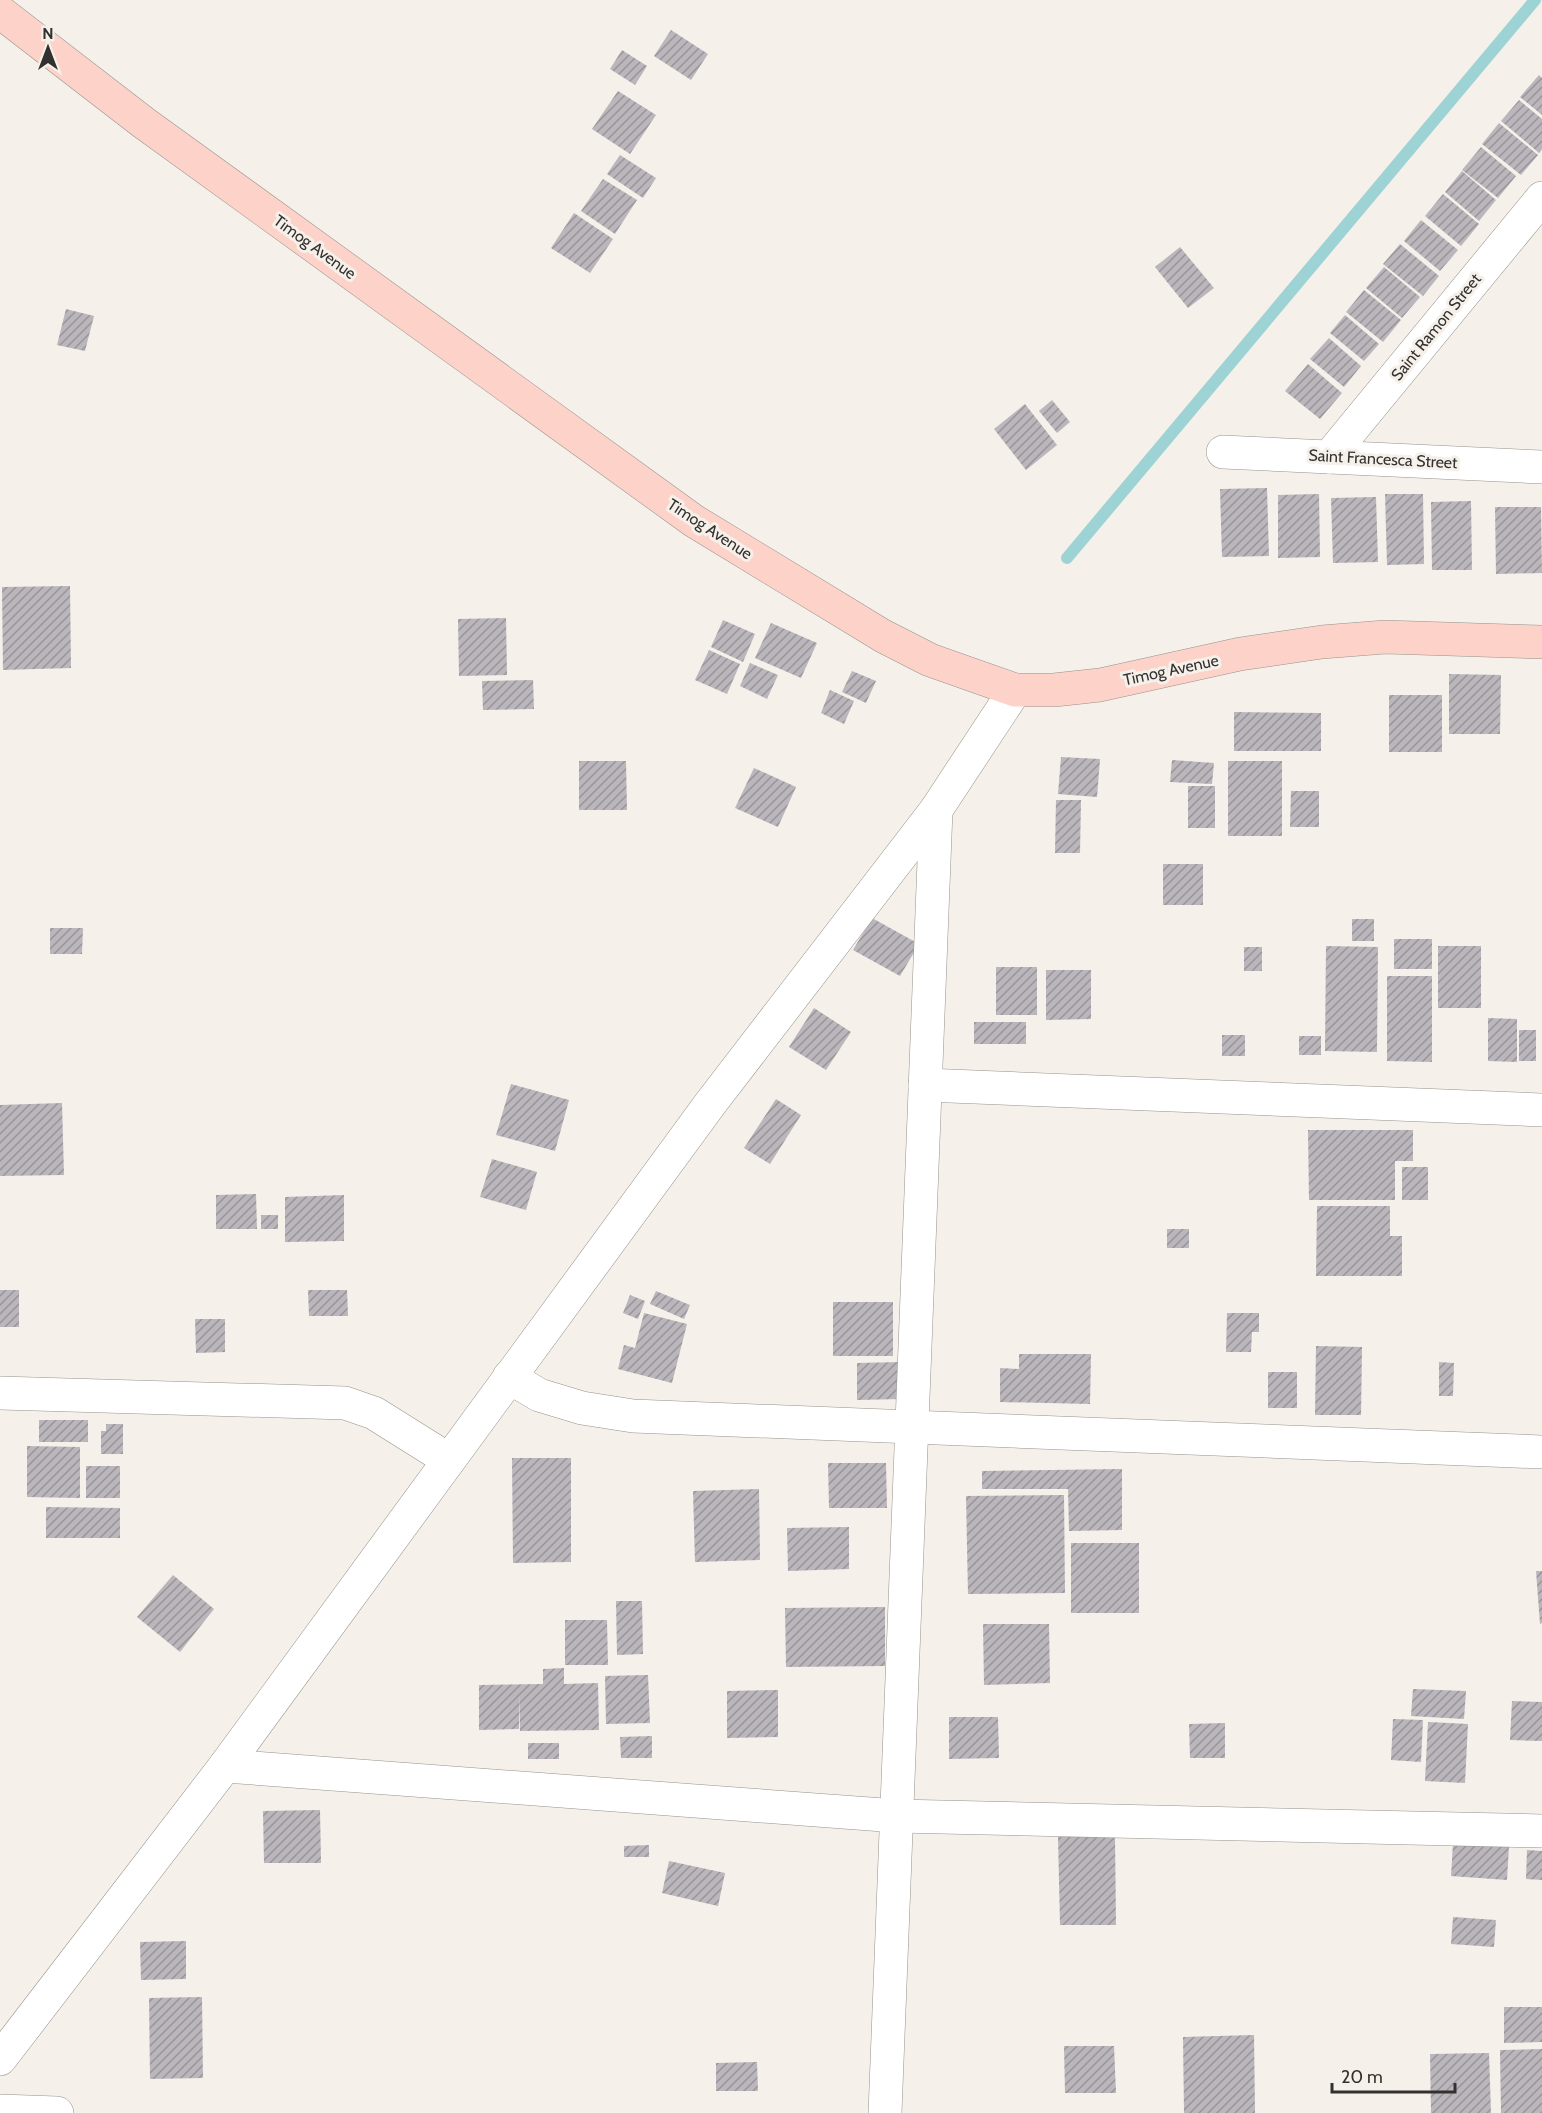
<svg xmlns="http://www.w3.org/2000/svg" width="1542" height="2113" font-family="Cabin,sans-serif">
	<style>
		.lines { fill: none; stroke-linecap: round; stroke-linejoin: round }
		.stream { stroke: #9dd3d5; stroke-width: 12 }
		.building { fill: url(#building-hatch) }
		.minor-casing { stroke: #97928c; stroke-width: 34 }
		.secondary-casing { stroke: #97928c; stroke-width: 34 }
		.minor { stroke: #fff; stroke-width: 33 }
		.secondary { stroke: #fcd2c9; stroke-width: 33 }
		.labels { text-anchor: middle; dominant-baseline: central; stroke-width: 6; stroke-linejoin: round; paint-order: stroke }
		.street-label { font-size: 16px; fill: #33312f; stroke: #f6f0ea }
	</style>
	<defs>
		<pattern id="building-hatch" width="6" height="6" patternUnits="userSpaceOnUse" patternTransform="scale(1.5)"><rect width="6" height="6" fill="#bab6bc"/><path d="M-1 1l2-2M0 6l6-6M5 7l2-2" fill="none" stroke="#989599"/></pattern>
	</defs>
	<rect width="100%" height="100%" fill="#f6f0ea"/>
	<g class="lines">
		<polyline class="stream" points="1067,558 1535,0"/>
	</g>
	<g class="building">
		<polygon points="671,30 708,54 691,80 654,56"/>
		<polygon points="622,50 647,66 635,85 610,69"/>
		<polygon points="1539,75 1542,78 1542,115 1520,97"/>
		<polygon points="618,91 656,115 630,154 592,129"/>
		<polygon points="1519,100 1542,119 1542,149 1539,153 1501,121"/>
		<polygon points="1499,123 1538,155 1521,175 1482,144"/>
		<polygon points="1481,147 1516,176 1498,198 1462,170"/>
		<polygon points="620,155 656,178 643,198 607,174"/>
		<polygon points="1462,171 1496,200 1479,221 1445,192"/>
		<polygon points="603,179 637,200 615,234 581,211"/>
		<polygon points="1443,194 1479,224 1461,246 1425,216"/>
		<polygon points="574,213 613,239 590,273 551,248"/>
		<polygon points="1421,220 1458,250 1440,271 1404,241"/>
		<polygon points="1400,244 1439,276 1423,296 1383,264"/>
		<polygon points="1180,247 1214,288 1188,308 1155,267"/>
		<polygon points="1384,267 1420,297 1402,318 1366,288"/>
		<polygon points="1364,290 1401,320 1383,342 1346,312"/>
		<polygon points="66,309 94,316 85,351 57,345"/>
		<polygon points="1345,315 1379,344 1364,361 1330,333"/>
		<polygon points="1329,338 1361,366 1344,387 1310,359"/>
		<polygon points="1308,364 1342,393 1320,419 1285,391"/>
		<polygon points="1052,400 1070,422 1057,433 1039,411"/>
		<polygon points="1025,404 1057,445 1026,470 994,429"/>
		<polygon points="1267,488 1269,556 1222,557 1220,489"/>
		<polygon points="1319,494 1320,557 1278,558 1278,495"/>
		<polygon points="1385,494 1423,494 1424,564 1387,565"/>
		<polygon points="1376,497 1378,562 1333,563 1331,498"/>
		<polygon points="1471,501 1472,570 1432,570 1431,502"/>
		<polygon points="1495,507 1541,507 1542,573 1496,574"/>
		<polygon points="70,586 71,668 3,670 2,587"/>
		<polygon points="506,618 507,675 459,676 458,619"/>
		<polygon points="723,620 755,634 743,662 711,647"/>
		<polygon points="771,623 817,643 801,678 755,658"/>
		<polygon points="709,650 740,664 727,694 695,680"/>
		<polygon points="750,663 778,675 767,699 740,686"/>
		<polygon points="852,671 876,681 866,703 842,692"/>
		<polygon points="1449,674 1501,675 1500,734 1449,734"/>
		<polygon points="533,680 534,709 483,710 482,681"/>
		<polygon points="830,690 854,701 844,724 821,713"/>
		<rect x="1389" y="695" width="53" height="57"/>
		<polygon points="1234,712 1321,713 1321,751 1234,751"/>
		<polygon points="1061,757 1100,759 1097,797 1058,794"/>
		<polygon points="1172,760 1214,763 1212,784 1170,782"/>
		<polygon points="579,761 626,761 627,810 579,810"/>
		<rect x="1228" y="761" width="54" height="75"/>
		<polygon points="754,768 796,787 778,827 735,808"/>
		<rect x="1188" y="786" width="27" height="42"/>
		<polygon points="1291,791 1319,791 1319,827 1290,827"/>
		<polygon points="1056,800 1081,800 1080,853 1055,853"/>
		<rect x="1163" y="864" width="40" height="41"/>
		<polygon points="872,918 919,944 900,976 853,950"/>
		<rect x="1352" y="919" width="22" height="22"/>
		<polygon points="50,928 83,928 82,954 50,954"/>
		<rect x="1394" y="939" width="38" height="30"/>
		<polygon points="1326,946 1378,947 1377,1052 1325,1051"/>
		<rect x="1438" y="946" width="43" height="62"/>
		<rect x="1244" y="947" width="18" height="24"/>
		<rect x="996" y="967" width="41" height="48"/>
		<polygon points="1046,970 1091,970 1091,1019 1046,1020"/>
		<polygon points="1387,976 1432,976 1432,1062 1387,1061"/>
		<polygon points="814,1008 851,1032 826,1070 789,1047"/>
		<polygon points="1488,1018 1517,1019 1517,1062 1488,1061"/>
		<rect x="974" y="1022" width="52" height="22"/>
		<rect x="1519" y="1030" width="17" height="31"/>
		<rect x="1222" y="1035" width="23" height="21"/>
		<rect x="1299" y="1036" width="22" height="19"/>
		<polygon points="511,1084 569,1100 555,1151 496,1135"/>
		<polygon points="776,1099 801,1115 770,1164 744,1148"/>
		<polygon points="62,1103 64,1175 0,1176 0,1105"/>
		<polygon points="1308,1130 1413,1130 1413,1161 1395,1161 1395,1200 1309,1200"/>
		<polygon points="492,1159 537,1172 526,1210 480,1197"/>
		<rect x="1402" y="1167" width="26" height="33"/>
		<polygon points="256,1194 257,1229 216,1229 216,1195"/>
		<polygon points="344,1195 344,1241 285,1242 285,1197"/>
		<polygon points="1317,1206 1390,1206 1390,1236 1402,1236 1402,1276 1316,1276"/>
		<rect x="261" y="1215" width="17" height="14"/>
		<rect x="1167" y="1229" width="22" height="19"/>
		<rect x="0" y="1290" width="19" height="37"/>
		<polygon points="308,1290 347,1290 348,1316 309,1316"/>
		<polygon points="656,1291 690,1305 684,1319 650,1304"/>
		<polygon points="630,1295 645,1301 638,1319 623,1313"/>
		<rect x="833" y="1302" width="60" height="54"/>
		<polygon points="644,1313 687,1324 672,1383 618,1369 624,1345 635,1348"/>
		<polygon points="1227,1313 1259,1313 1259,1332 1252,1332 1251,1352 1226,1352"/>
		<polygon points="195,1319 225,1319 225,1352 196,1353"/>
		<polygon points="1316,1346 1362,1347 1361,1415 1315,1415"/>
		<polygon points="1019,1354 1091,1354 1090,1404 1000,1402 1000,1368 1019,1369"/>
		<polygon points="902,1362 902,1399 857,1400 857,1363"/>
		<polygon points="1439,1362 1454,1363 1453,1396 1439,1396"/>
		<rect x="1268" y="1372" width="29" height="36"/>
		<rect x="39" y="1420" width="49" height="22"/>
		<polygon points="106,1424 123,1424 123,1454 101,1454 101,1431 106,1431"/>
		<polygon points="27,1446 80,1447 80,1498 27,1497"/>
		<polygon points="512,1458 571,1458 571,1562 513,1563"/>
		<polygon points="828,1463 886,1463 887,1508 829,1508"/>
		<rect x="86" y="1466" width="34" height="32"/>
		<polygon points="1122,1469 1122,1530 1069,1531 1068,1489 982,1489 982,1471"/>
		<polygon points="759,1489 760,1560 695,1562 693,1491"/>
		<polygon points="1064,1495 1065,1593 968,1594 966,1496"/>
		<polygon points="46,1507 120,1508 120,1538 46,1538"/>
		<polygon points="849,1527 849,1569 788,1571 787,1528"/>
		<rect x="1071" y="1543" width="68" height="70"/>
		<polygon points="1536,1571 1542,1571 1542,1623 1540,1624"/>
		<polygon points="173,1575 214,1609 180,1652 137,1617"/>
		<polygon points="616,1601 642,1601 643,1654 617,1655"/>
		<polygon points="885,1607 885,1666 786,1667 785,1608"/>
		<polygon points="565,1620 607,1620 608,1665 565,1665"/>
		<polygon points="983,1624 1049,1624 1050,1683 984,1685"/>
		<polygon points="564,1668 564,1684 598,1683 599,1730 520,1731 519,1694 519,1729 479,1730 479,1685 543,1684 543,1669"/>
		<polygon points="648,1675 650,1723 606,1724 605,1676"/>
		<polygon points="1413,1689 1466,1691 1464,1719 1411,1716"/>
		<polygon points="778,1690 778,1737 727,1738 727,1691"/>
		<polygon points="1512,1701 1542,1702 1542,1741 1510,1740"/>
		<polygon points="949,1717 998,1717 999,1758 949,1759"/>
		<polygon points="1393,1719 1423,1720 1421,1762 1391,1760"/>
		<polygon points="1428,1722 1468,1724 1465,1783 1425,1781"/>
		<polygon points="1225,1723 1225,1758 1190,1758 1189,1724"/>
		<polygon points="652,1736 652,1758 621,1758 620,1737"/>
		<rect x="528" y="1743" width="31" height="16"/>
		<polygon points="320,1810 321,1863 264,1863 263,1811"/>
		<polygon points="1115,1836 1116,1925 1060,1925 1058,1837"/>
		<polygon points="1453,1843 1509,1846 1507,1880 1451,1876"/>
		<polygon points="649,1845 649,1857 624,1857 624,1846"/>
		<polygon points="1527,1850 1542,1851 1542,1880 1526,1879"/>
		<polygon points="669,1861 725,1873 718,1906 662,1893"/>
		<polygon points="1453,1917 1496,1920 1494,1947 1451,1944"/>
		<polygon points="186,1941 186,1979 141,1980 140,1942"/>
		<polygon points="202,1997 203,2078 150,2079 149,1998"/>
		<polygon points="1504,2007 1542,2007 1542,2042 1504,2043"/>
		<polygon points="1254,2035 1255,2113 1184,2113 1183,2037"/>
		<polygon points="1064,2046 1114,2046 1116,2093 1065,2093"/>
		<polygon points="1542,2049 1542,2113 1501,2113 1500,2050"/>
		<polygon points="1489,2053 1491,2113 1431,2113 1430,2054"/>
		<polygon points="757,2062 758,2091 716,2091 716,2063"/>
	</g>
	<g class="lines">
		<defs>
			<g id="minor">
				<polyline points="1223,452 1542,467"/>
				<polyline points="1329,457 1542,198"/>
				<polyline points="925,1085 1542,1110"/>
				<polyline points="509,1377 539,1395 582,1408 633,1416 1542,1452"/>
				<polyline points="0,1393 345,1403 374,1413 449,1460"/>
				<polyline points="225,1766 897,1816 1542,1831"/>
				<polyline points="0,2059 225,1766 710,1104 936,810 1015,690"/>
				<polyline points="0,2111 57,2113"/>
				<polyline points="885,2113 936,810"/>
			</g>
			<polyline id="secondary" points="0,12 144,123 694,521 883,636 930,660 1015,690 1054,690 1100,685 1240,654 1322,642 1385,637 1542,642"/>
		</defs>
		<use href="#minor" class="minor-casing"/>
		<use href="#secondary" class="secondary-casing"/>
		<use href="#minor" class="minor"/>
		<use href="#secondary" class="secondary"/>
	</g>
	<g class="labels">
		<g class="street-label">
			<text transform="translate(315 247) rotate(36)">Timog Avenue</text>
			<text transform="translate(1436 327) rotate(-51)">Saint Ramon Street</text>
			<text transform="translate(1383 459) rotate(3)">Saint Francesca Street</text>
			<text transform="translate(710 529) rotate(33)">Timog Avenue</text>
			<text transform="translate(1171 670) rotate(-12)">Timog Avenue</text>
		</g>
	</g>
	<g transform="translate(48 48)" stroke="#f6f0ea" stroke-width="4.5" paint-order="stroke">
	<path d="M0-4.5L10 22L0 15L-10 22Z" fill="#33312f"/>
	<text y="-9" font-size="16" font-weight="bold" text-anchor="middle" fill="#33312f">N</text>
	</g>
	<path d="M1332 2083v9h123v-9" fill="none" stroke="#33312f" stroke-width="3"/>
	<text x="1341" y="2083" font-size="18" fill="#33312f" stroke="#f6f0ea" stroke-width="4.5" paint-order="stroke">20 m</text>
</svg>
